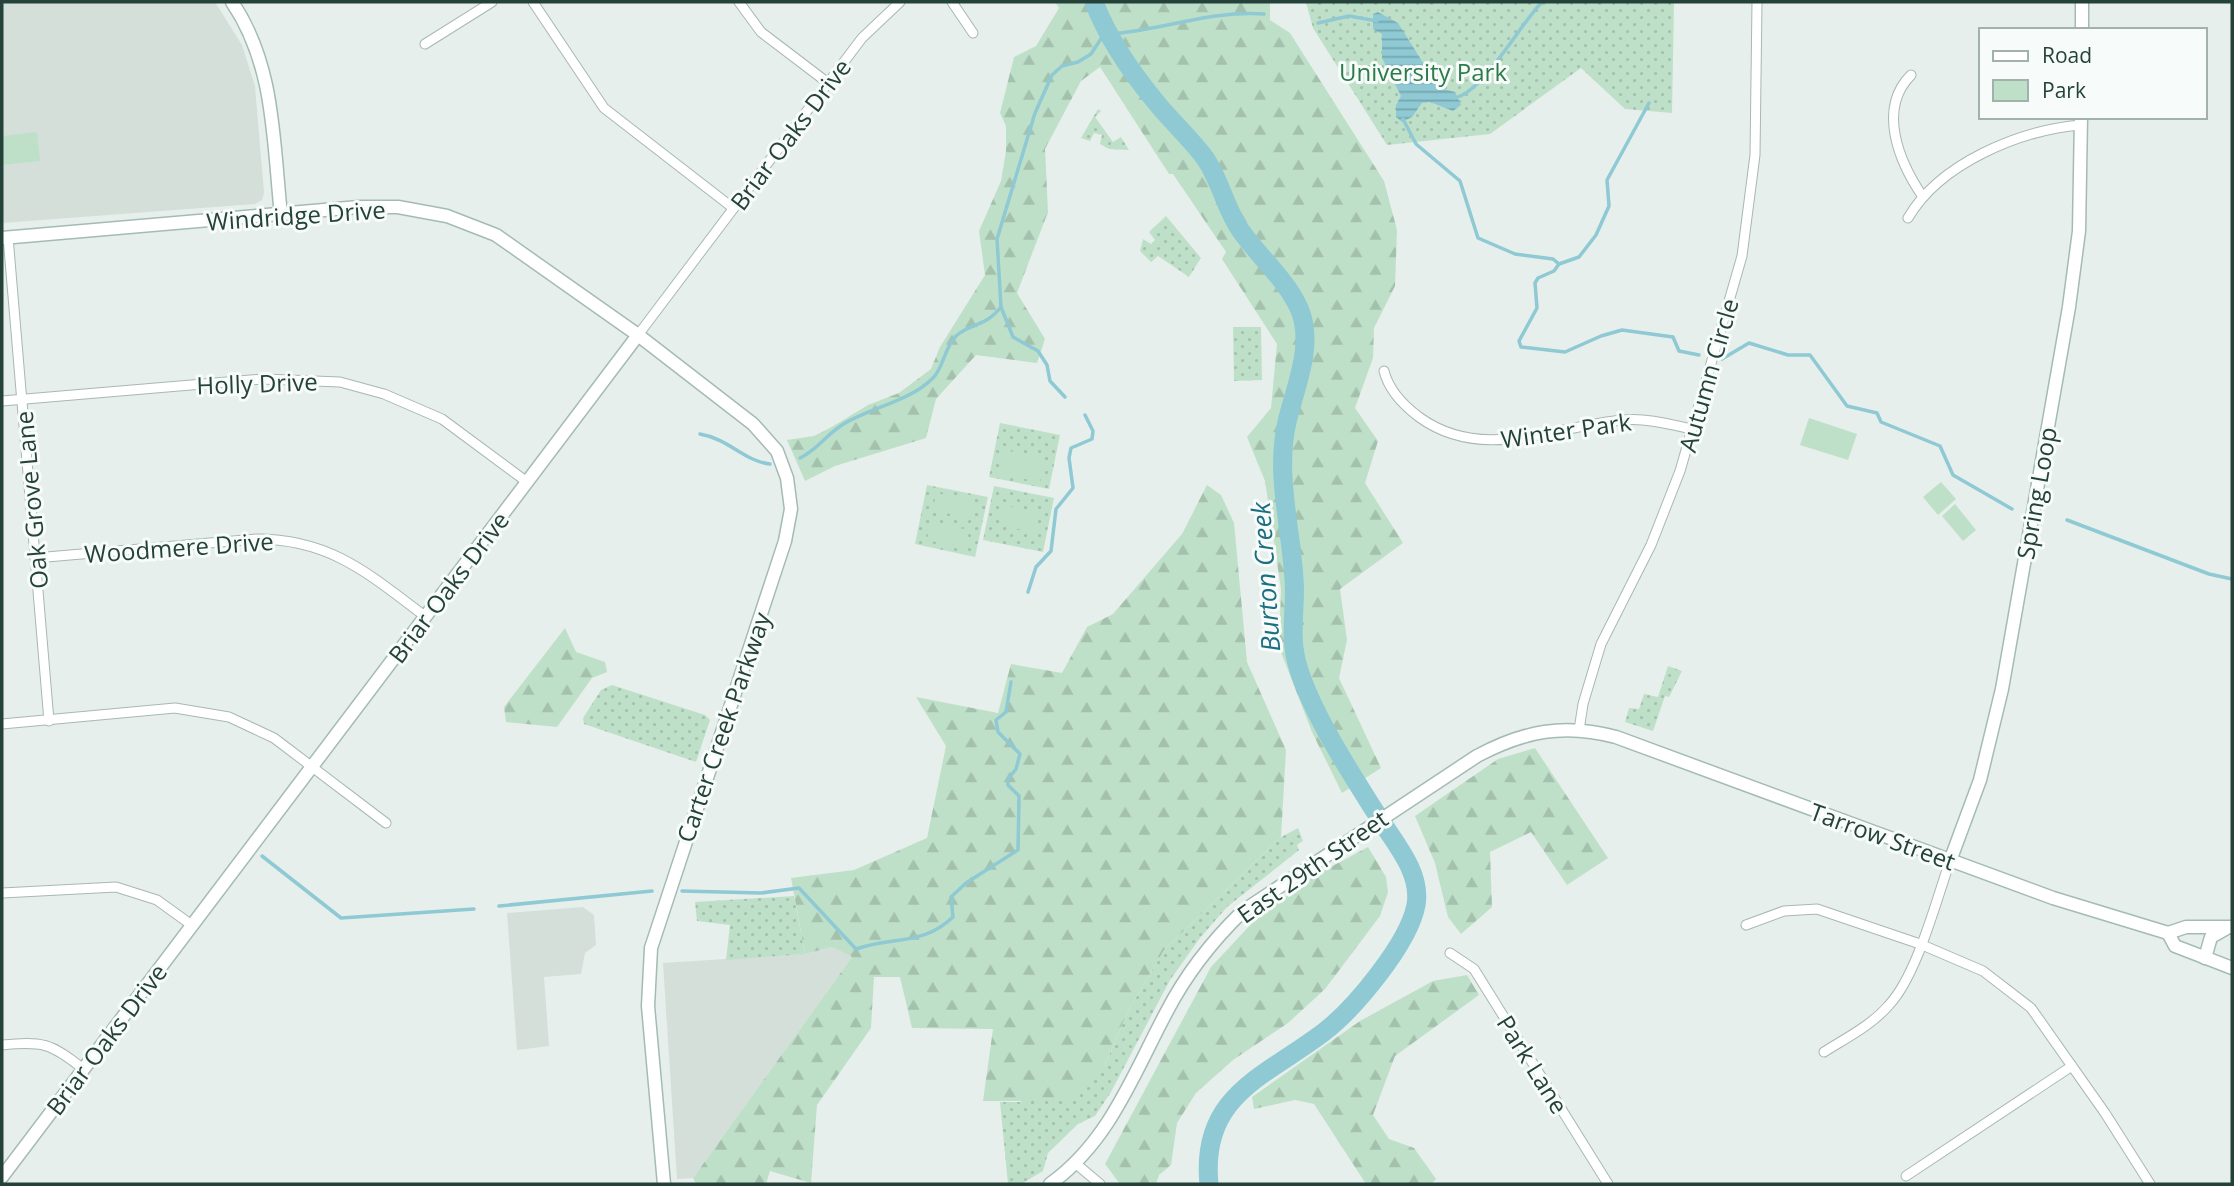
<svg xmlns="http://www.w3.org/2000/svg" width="2234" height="1186" font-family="'Open Sans',sans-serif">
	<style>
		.built { fill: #d4dfda }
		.green { fill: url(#green-dots) }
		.forest { fill: url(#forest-firs) }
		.pitch { fill: #bfe0c8 }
		.water { fill: url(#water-rules) }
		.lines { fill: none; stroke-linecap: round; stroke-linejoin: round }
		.stream { stroke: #8ec9d4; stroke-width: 3.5 }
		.river { stroke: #8ec9d4; stroke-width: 19 }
		.street-casing { stroke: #a8b8b2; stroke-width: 11 }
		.secondary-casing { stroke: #a4bbb3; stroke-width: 15 }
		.street { stroke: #fff; stroke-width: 9 }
		.secondary { stroke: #fff; stroke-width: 12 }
		.labels { text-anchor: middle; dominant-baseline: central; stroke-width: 6; stroke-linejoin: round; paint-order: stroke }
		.park-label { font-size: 24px; fill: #2d7a4b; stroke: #f7fbf9 }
		.street-label { font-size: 24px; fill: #24423a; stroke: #f7fbf9 }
		.water-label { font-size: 26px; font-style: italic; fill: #1c6f80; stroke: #f7fbf9 }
	</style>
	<defs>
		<pattern id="green-dots" width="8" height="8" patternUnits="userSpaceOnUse" patternTransform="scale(1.75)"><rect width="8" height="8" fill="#bfe0c8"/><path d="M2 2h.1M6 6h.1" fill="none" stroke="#a4c1ad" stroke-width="1.8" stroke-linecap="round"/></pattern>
		<pattern id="forest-firs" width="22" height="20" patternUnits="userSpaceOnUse" patternTransform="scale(1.75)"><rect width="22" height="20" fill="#bfe0c8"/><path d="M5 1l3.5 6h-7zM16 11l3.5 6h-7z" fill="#a4c1ad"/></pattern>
		<pattern id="water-rules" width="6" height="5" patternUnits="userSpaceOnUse" patternTransform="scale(1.75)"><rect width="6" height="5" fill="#8ec9d4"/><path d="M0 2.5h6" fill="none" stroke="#74a5ad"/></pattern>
	</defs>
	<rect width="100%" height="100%" fill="#e6efeb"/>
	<g class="built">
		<polygon points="2,2 215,2 242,45 255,86 264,193 262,200 255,204 2,223"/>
		<polygon points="583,907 594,915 596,945 585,953 581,974 544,977 549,1046 517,1050 507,913"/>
		<polygon points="832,947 852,957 693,1178 677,1179 663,963 805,954"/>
	</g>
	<g class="green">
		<polygon points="1306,2 1674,2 1672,113 1625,109 1581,68 1490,134 1387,145 1313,28"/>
		<polygon points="1098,109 1101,111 1095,117 1113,142 1121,137 1129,150 1109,149 1100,144 1102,135 1094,133 1090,141 1081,138"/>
		<polygon points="1166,216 1201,258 1189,277 1158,256 1151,262 1140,251 1143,239 1151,244 1155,240 1149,232"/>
		<polygon points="1233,327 1261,327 1262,380 1234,381"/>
		<polygon points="1000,423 1060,435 1049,489 989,477"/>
		<polygon points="927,485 988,497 975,557 915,544"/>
		<polygon points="994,486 1054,498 1043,552 983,540"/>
		<polygon points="1668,666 1682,671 1669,697 1665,696 1653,731 1625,722 1629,708 1639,709 1644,694 1658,697"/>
		<polygon points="612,685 705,715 710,720 696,762 584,724 583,718 601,690"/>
		<polygon points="1298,828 1303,841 1297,845 1299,850 1227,907 1200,938 1170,980 1111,1092 1095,1116 1078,1124 1048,1153 1043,1171 1021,1184 1008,1184 1000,1102 1020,1102 1105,1065 1127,1013 1164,950 1281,837"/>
		<polygon points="794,896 805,954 726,960 730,925 697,921 695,902"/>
	</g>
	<g class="forest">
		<polygon points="1055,2 1270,2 1270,20 1290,33 1384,181 1397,230 1395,286 1374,328 1373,358 1355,408 1378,441 1365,483 1403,543 1340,589 1347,640 1339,678 1381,768 1342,793 1312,732 1279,647 1281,589 1265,481 1247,437 1271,408 1277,344 1222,259 1226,252 1173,174 1169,174 1100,67 1081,81 1045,149 1048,212 1017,293 1045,339 1037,363 976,355 936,399 926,438 835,466 805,481 787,440 814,436 830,428 868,405 899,393 931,369 940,347 985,275 979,231 1001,181 1006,151 1006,126 1000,113 1014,57 1036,46 1059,8"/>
		<polygon points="1207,485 1221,495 1234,523 1247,662 1286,750 1281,837 1164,950 1127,1013 1105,1065 1069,1101 983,1101 993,1029 912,1028 900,977 874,977 871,1028 817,1105 811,1183 770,1171 766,1184 696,1184 693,1178 852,957 832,947 805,954 791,878 854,870 927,838 946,746 916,697 998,713 1011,664 1062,673 1087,627 1113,614 1182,534"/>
		<polygon points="565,628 576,652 605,662 607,672 592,678 557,727 506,722 504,707"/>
		<polygon points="1535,748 1608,858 1567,885 1531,832 1490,852 1492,907 1461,934 1448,917 1435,863 1415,816 1498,759"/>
		<polygon points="1368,847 1386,877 1388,892 1380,916 1325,989 1288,1023 1233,1060 1196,1093 1177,1123 1171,1165 1159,1175 1156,1184 1120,1184 1105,1164 1211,967 1254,921 1310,878"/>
		<polygon points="1467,975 1479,995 1395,1056 1373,1115 1389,1139 1414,1148 1436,1179 1431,1184 1366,1184 1314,1104 1295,1100 1254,1109 1252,1097 1360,1021 1433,981"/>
	</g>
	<g class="pitch">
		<polygon points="37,132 40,161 2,165 2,136"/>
		<polygon points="1809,418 1857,434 1848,460 1800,445"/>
		<polygon points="1004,450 1045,458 1040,482 999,474"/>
		<polygon points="1941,482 1956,499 1938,515 1923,497"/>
		<polygon points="936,493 975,500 972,518 933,511"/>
		<polygon points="1955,504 1976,530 1963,541 1942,516"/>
		<polygon points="1003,505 1038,512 1034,532 999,525"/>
		<polygon points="930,522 969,530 965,548 927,540"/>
	</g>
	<polygon class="water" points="1378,12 1398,23 1439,88 1455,92 1461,105 1453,111 1430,102 1422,103 1412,117 1402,122 1396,117 1396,105 1401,96 1382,58 1382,34 1373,29 1373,14"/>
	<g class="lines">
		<g class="stream">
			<polyline points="1318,23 1349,16 1377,21"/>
			<path d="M 1111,34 C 1163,30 1211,10 1264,14"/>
			<path d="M 1453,98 C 1481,96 1520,24 1542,2"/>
			<polyline points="1649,103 1607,180 1609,206 1596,235 1579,257 1559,264 1554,271 1538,278 1535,283 1537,308 1519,341 1521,347 1565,352 1601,336 1622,330 1673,337 1679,351 1699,355"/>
			<polyline points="1403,119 1416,144 1460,181 1478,238 1515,254 1553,259 1559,264"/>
			<polyline points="1001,307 1013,337 1038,351 1047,365 1050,381 1065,397"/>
			<polyline points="1722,359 1749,343 1788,355 1810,355 1847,406 1877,413 1881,422 1940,446 1953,475 2012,509"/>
			<path d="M 700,434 C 729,439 744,461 770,464"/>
			<path d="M 800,458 C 817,450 826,435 842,425 C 871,407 909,402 933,378 C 944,367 944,348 956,336 C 970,323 984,328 1001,307 L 997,239 L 1035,113 L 1052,75 L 1062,66 L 1078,62 L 1091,54 L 1108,28"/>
			<polyline points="2067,520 2209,574 2232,579"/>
			<polyline points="1028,592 1036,567 1051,551 1056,509 1073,488 1069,458 1071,448 1092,439 1093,431 1085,415"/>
			<polyline points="262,856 341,918 474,909"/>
			<path d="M 682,891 L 761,893 L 799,888 L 856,949 C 893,936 923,946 953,917 L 951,897 L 966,883 L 1018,850 L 1019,796 L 1008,785 L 1008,779 L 1016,769 L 1020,754 L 998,732 L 996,720 L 1006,712 L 1011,682"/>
			<polyline points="499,906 652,891"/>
		</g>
		<path class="river" d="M 1094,2 C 1107,36 1132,73 1155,101 C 1171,121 1190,138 1205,158 C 1221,181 1225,209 1241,231 C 1260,258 1285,278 1299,308 C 1315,344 1295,387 1287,422 C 1275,474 1291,527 1294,579 C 1296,602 1291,625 1294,648 C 1299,694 1350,772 1376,813 C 1392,840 1422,871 1416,905 C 1409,943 1355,1008 1324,1032 C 1265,1077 1200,1095 1209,1184"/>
		<defs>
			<g id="street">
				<polyline points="533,2 604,108 733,208"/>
				<polyline points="739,2 761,32 828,83"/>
				<polyline points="952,2 973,33"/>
				<polyline points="425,44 492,2"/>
				<path d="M 1911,75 C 1877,109 1899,162 1923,197"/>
				<path d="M 1908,218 C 1940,163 2020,130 2081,125"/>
				<polyline points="8,237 49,721"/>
				<polyline points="638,335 862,38 900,2"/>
				<path d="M 1384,371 C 1389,391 1403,405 1419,417 C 1482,463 1555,426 1623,420 C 1647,418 1669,424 1692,429"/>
				<polyline points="2,401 263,379 340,382 384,394 442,419 527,482"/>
				<path d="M 35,558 L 257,539 C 331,539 370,575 426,617"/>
				<polyline points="2,724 175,708 229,717 274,738 386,823"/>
				<polyline points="1579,730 1583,704 1601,644 1651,545 1680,471 1742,256 1755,155 1757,2"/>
				<polyline points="2,893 116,887 157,900 193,926"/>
				<polyline points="1746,925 1784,911 1817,909 1920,944 1983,971 2031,1008 2105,1113 2150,1184"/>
				<polyline points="1450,953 1474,969 1608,1184"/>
				<path d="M 2,1045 C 42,1041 51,1043 82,1068"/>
				<path d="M 1824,1052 C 1846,1038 1872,1025 1889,1005 C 1917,975 1936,901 1950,861"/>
				<polyline points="1075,1163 1100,1184"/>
				<polyline points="1906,1176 2072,1066"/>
			</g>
			<g id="secondary">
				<path d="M 232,2 C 275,65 273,141 281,215"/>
				<polyline points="2082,2 2082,30"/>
				<polyline points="2,238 359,207 398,207 447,216 496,235 638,335 753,424 777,451 787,478 791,509 785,541 651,948 648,1006 664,1184"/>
				<polyline points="1950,861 1980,780 2002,689 2069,307 2079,231 2081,117"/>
				<polyline points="2168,933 2186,927 2232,927"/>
				<polyline points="2205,958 2211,937 2227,928"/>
				<polyline points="2,1177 638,335"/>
				<path d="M 1050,1184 C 1109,1142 1133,1075 1166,1013 C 1185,976 1212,941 1243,911 L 1477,756 C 1524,731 1564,723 1616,737 L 2053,898 L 2168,933 L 2175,946 L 2232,968"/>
			</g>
		</defs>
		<use href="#street" class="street-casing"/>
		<use href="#secondary" class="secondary-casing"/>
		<use href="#street" class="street"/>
		<use href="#secondary" class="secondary"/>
	</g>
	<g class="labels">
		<g class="park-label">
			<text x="1423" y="71">University Park</text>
		</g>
		<g class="street-label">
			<text transform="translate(790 134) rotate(-53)">Briar Oaks Drive</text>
			<text transform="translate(296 215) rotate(-4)">Windridge Drive</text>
			<text transform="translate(1708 375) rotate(-74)">Autumn Circle</text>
			<text transform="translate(257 383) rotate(-2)">Holly Drive</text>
			<text transform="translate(1566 430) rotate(-8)">Winter Park</text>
			<text transform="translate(2036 493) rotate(-80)">Spring Loop</text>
			<text transform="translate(31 500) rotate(-95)">Oak Grove Lane</text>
			<text transform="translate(179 547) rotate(-4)">Woodmere Drive</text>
			<text transform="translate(448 587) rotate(-53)">Briar Oaks Drive</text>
			<text transform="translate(723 727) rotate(-71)">Carter Creek Parkway</text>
			<text transform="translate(1883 836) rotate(20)">Tarrow Street</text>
			<text transform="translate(1312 866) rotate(-35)">East 29th Street</text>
			<text transform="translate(106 1039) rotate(-53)">Briar Oaks Drive</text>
			<text transform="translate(1533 1064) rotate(58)">Park Lane</text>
		</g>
		<g class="water-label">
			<text transform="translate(1265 577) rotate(-94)">Burton Creek</text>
		</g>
	</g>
	<rect width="2234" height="1186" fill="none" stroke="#24423a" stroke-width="7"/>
	<rect x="1979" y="28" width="228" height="91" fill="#f7fbf9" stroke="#a3b1ad" stroke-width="2"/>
	<rect x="1993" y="51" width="35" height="10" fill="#ffffff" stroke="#a3b1ad" stroke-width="2"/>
	<text x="2042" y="63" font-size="21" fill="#24423a">Road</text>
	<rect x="1993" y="80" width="35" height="21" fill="#bfe0c8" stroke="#a3b1ad" stroke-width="2"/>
	<text x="2042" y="98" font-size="21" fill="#24423a">Park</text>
</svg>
